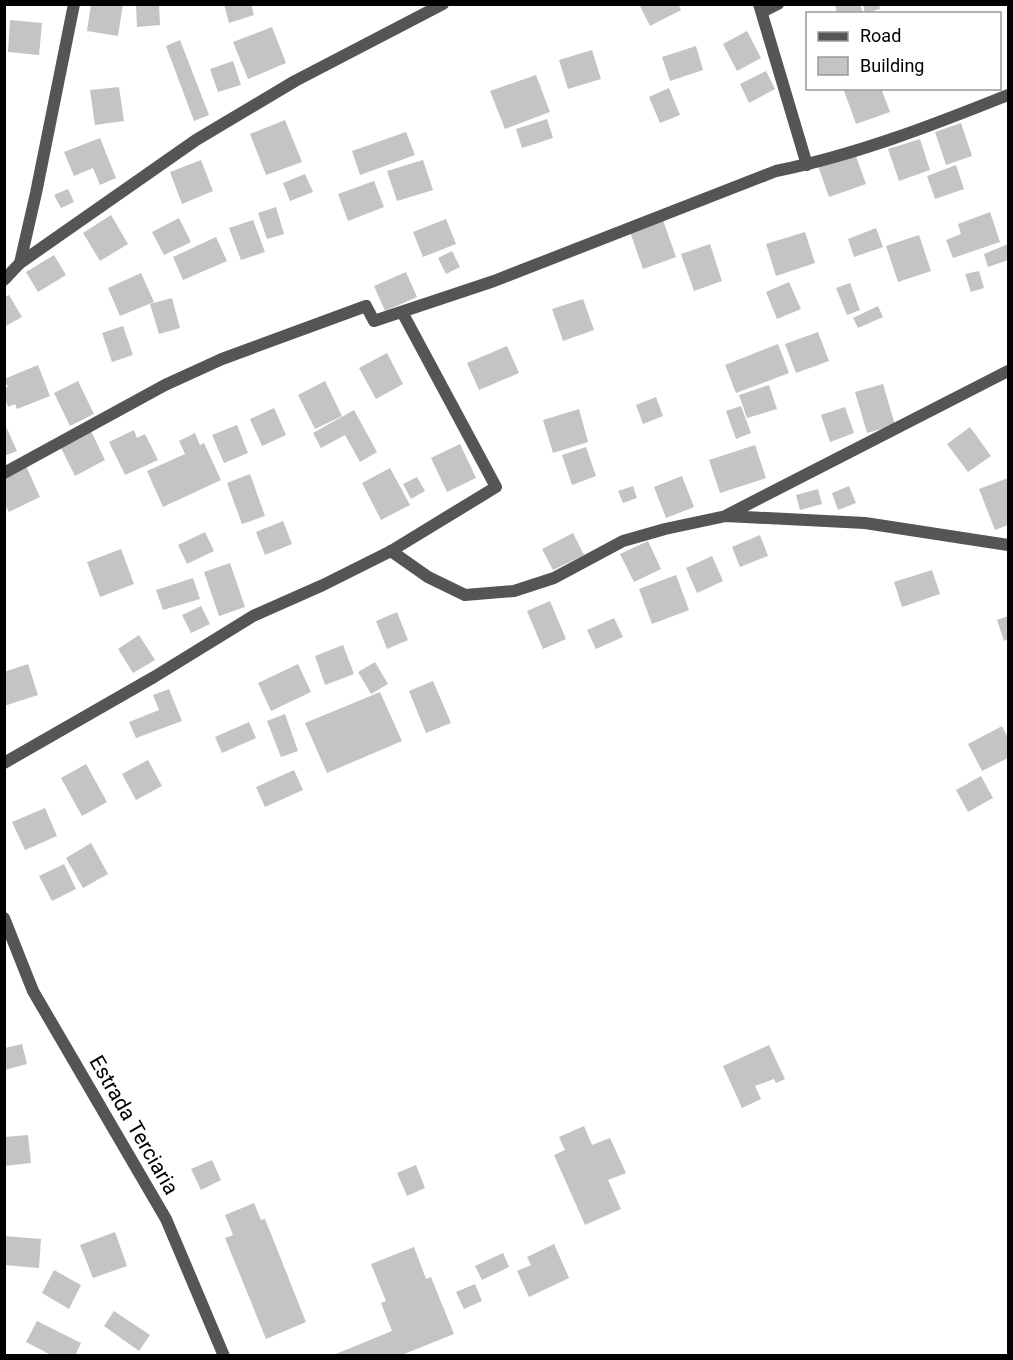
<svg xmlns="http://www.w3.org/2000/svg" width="1013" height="1360" font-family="Roboto,sans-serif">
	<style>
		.building { fill: #c4c4c4 }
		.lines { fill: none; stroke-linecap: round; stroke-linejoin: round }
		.minor { stroke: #555; stroke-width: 12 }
		.labels { text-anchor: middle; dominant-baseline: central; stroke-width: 6; stroke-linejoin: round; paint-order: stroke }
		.street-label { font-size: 21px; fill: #000; stroke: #fff }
	</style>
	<rect width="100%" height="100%" fill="#fff"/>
	<g class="building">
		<polygon points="91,4 123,4 118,36 87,31"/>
		<polygon points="136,4 159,4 160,25 137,27"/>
		<polygon points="224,4 251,4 254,15 229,23"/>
		<polygon points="639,4 678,4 681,10 650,26"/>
		<polygon points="835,4 860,4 863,14 837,14"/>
		<polygon points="863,4 879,4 880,9 865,13"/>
		<polygon points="10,20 42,23 39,55 8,52"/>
		<polygon points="272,27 286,63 248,79 233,42"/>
		<polygon points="747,31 761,58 737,71 723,44"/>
		<polygon points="180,40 209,115 194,121 166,46"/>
		<polygon points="696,46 703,70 670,81 662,57"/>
		<polygon points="592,50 601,79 568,89 559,60"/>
		<polygon points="233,61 241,85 218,92 210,69"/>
		<polygon points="766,71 775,89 749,103 740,84"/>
		<polygon points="536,75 550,112 505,129 490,91"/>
		<polygon points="119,87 124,121 95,125 90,90"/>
		<polygon points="669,88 680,115 660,123 649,97"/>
		<polygon points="843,88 881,88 890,112 856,124"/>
		<polygon points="547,119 553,138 522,148 516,129"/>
		<polygon points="285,120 302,162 266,175 250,134"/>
		<polygon points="961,123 972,156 946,165 935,132"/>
		<polygon points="406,132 415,155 360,175 352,151"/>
		<polygon points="100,138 116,178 100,185 93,168 74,176 64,152"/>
		<polygon points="920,139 930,170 899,181 888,149"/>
		<polygon points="854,151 866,184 829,197 817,163"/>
		<polygon points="201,160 213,191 182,204 170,172"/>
		<polygon points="423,160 433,190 397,201 387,171"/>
		<polygon points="956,165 964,189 935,199 927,176"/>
		<polygon points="305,174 313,192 290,201 283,183"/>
		<polygon points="374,181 384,207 348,221 338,194"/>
		<polygon points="68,189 74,202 61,208 54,195"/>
		<polygon points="276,207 284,234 267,239 258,213"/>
		<polygon points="990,212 1000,242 953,258 946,240 961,234 958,224"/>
		<polygon points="111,215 128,244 100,261 83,233"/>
		<polygon points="179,218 191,242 164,255 152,232"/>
		<polygon points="446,219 456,244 423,257 413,232"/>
		<polygon points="253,220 265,252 241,260 229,228"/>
		<polygon points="663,220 676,257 643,269 630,232"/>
		<polygon points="876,228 883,247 854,257 848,239"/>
		<polygon points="805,232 815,263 776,276 766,244"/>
		<polygon points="919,235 931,271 898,282 886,246"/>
		<polygon points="216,237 227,261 183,280 173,257"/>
		<polygon points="710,244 722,281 694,291 681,254"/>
		<polygon points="1008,244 1008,260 988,267 984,254"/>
		<polygon points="452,251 460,267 446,274 438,258"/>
		<polygon points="54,255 66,275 38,292 26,272"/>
		<polygon points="979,271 984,288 971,292 965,274"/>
		<polygon points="406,272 417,297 385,311 374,286"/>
		<polygon points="141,273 154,302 120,316 108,288"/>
		<polygon points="789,282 801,309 777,319 766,292"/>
		<polygon points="850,283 860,310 847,315 836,288"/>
		<polygon points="9,295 22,317 4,327 4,298"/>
		<polygon points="172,298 180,328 159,334 150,304"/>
		<polygon points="583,299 594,330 563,341 552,309"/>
		<polygon points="878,306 883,317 858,328 853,318"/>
		<polygon points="123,326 133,355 112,362 102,333"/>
		<polygon points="818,332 829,361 796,373 785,344"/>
		<polygon points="778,344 789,373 736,393 725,365"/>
		<polygon points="507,346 519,373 479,390 467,363"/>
		<polygon points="387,353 403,384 376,399 359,368"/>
		<polygon points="38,365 50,396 17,409 15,404 8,407 4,396 4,388 8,387 4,379"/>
		<polygon points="78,381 94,414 70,426 54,393"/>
		<polygon points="325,381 342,416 315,429 298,395"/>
		<polygon points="883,384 895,425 867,433 855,392"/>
		<polygon points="769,385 777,409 747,418 739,395"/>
		<polygon points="656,397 663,416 643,424 636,405"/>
		<polygon points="741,406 751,433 736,439 726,411"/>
		<polygon points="845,407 854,433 830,442 821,415"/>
		<polygon points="274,408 286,435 262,446 250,419"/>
		<polygon points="579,409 588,442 553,453 543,420"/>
		<polygon points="354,410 377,452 360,462 345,435 321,448 313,433"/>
		<polygon points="4,422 17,451 4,456"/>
		<polygon points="237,425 248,453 224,463 212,435"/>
		<polygon points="970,427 991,456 968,472 947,444"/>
		<polygon points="134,430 137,438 145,434 158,460 125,475 109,442"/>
		<polygon points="91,431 105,460 75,476 60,446"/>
		<polygon points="195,433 200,445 204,443 221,480 163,507 147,471 185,454 179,441"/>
		<polygon points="460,444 476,478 447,492 431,458"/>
		<polygon points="755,445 766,478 720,493 709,460"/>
		<polygon points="586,447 596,476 572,485 562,455"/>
		<polygon points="26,466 40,497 9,512 4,503 4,476"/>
		<polygon points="390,468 410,505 381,520 362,483"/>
		<polygon points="250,474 265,516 242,524 227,483"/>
		<polygon points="682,476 694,507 666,518 654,487"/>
		<polygon points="417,477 425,491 411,499 403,484"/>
		<polygon points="1008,478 1008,525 995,530 979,489"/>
		<polygon points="633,486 637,498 623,503 618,491"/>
		<polygon points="849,486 856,503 838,510 832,493"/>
		<polygon points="818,489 822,504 800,510 796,495"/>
		<polygon points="283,521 292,544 265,555 256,532"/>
		<polygon points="205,532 214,551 187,564 178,545"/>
		<polygon points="573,533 584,555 553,570 542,549"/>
		<polygon points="760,535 768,556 740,567 732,547"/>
		<polygon points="648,541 661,569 634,582 620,554"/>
		<polygon points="121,549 134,584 100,597 87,562"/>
		<polygon points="712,556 723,581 697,593 686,568"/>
		<polygon points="230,563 245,607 219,616 204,572"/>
		<polygon points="932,570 940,594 902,607 894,582"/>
		<polygon points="676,575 689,610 652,624 639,589"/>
		<polygon points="193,578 200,599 163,610 156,590"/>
		<polygon points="550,601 566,639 543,649 527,611"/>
		<polygon points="201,606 210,624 191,633 182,615"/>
		<polygon points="397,612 408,640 387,649 376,621"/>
		<polygon points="1008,616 1008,639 1004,641 997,620"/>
		<polygon points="614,618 623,637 596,649 587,630"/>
		<polygon points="139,635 155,660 133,673 118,649"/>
		<polygon points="343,645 354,674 325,685 315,656"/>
		<polygon points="375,662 388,684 371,694 358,672"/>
		<polygon points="28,664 38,695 4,706 4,672"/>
		<polygon points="298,664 311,692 271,711 258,683"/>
		<polygon points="433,681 451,723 426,733 409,691"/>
		<polygon points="169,689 182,721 136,738 129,722 159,710 153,695"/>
		<polygon points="380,692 402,741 327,773 305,723"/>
		<polygon points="285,714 298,751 281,757 267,721"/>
		<polygon points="249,722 256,738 222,753 215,737"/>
		<polygon points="1002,726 1008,738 1008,758 982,771 968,744"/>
		<polygon points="148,760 162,786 136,800 122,774"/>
		<polygon points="86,764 107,802 82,816 61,778"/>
		<polygon points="294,770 303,790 265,807 256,787"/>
		<polygon points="981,776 993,798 968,812 956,790"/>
		<polygon points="45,808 57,836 25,850 12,822"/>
		<polygon points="91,843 108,874 83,888 66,858"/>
		<polygon points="64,864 76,889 52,901 39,876"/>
		<polygon points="22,1044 27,1064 5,1070 5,1048"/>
		<polygon points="769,1045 785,1079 776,1083 774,1079 755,1086 761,1099 742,1108 723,1066"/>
		<polygon points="584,1126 592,1145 610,1138 626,1173 608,1180 621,1209 585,1225 554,1155 565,1150 559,1137"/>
		<polygon points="28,1135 31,1163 4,1166 4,1137"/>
		<polygon points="212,1160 221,1180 201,1190 191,1169"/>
		<polygon points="416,1165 425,1188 407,1196 397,1173"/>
		<polygon points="254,1203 261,1220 265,1219 306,1322 266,1339 225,1238 233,1235 225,1215"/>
		<polygon points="115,1232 127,1266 93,1278 80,1245"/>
		<polygon points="4,1236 41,1239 39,1268 4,1265"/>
		<polygon points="554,1244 569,1278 529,1297 517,1271 531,1265 527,1257"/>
		<polygon points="414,1247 426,1279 431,1277 454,1334 399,1356 331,1356 392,1331 381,1303 386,1301 371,1264"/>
		<polygon points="503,1253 509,1267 482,1280 475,1266"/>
		<polygon points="54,1270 81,1285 69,1309 42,1293"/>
		<polygon points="475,1284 482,1301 464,1309 456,1292"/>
		<polygon points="114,1311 150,1335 139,1351 104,1326"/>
		<polygon points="37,1321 81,1343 75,1356 53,1356 26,1342"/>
	</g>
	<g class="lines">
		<g class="minor">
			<polyline points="759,4 807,165"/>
			<polyline points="762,12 778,4"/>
			<polyline points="20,263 196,140 295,81 443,4"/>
			<polyline points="4,280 20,263 36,193 74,4"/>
			<path d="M 4,473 L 165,385 L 222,359 L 366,306 L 374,321 L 494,281 L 776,171 C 856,155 933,125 1008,95"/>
			<polyline points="727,515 1008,371"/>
			<polyline points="391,551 428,577 465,595 514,591 554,578 623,541 665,529 726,516 865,523 1008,545"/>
			<polyline points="4,763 154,677 253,616 323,585 391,551 496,487 402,312"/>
			<polyline points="4,918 33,991 166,1219 224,1356"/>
		</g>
	</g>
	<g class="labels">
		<g class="street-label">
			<text transform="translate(134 1125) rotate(60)">Estrada Terciaria</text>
		</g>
	</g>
	<rect width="1013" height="1360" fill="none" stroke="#000000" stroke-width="12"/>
	<rect x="806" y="12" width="195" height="78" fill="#ffffff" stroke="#999999" stroke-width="1.5"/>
	<rect x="818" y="32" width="30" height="9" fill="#555555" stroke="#999999" stroke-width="1.5"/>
	<text x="860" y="42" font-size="18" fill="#000000">Road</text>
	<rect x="818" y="57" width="30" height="18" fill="#c4c4c4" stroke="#999999" stroke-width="1.5"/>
	<text x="860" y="72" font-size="18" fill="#000000">Building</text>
</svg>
